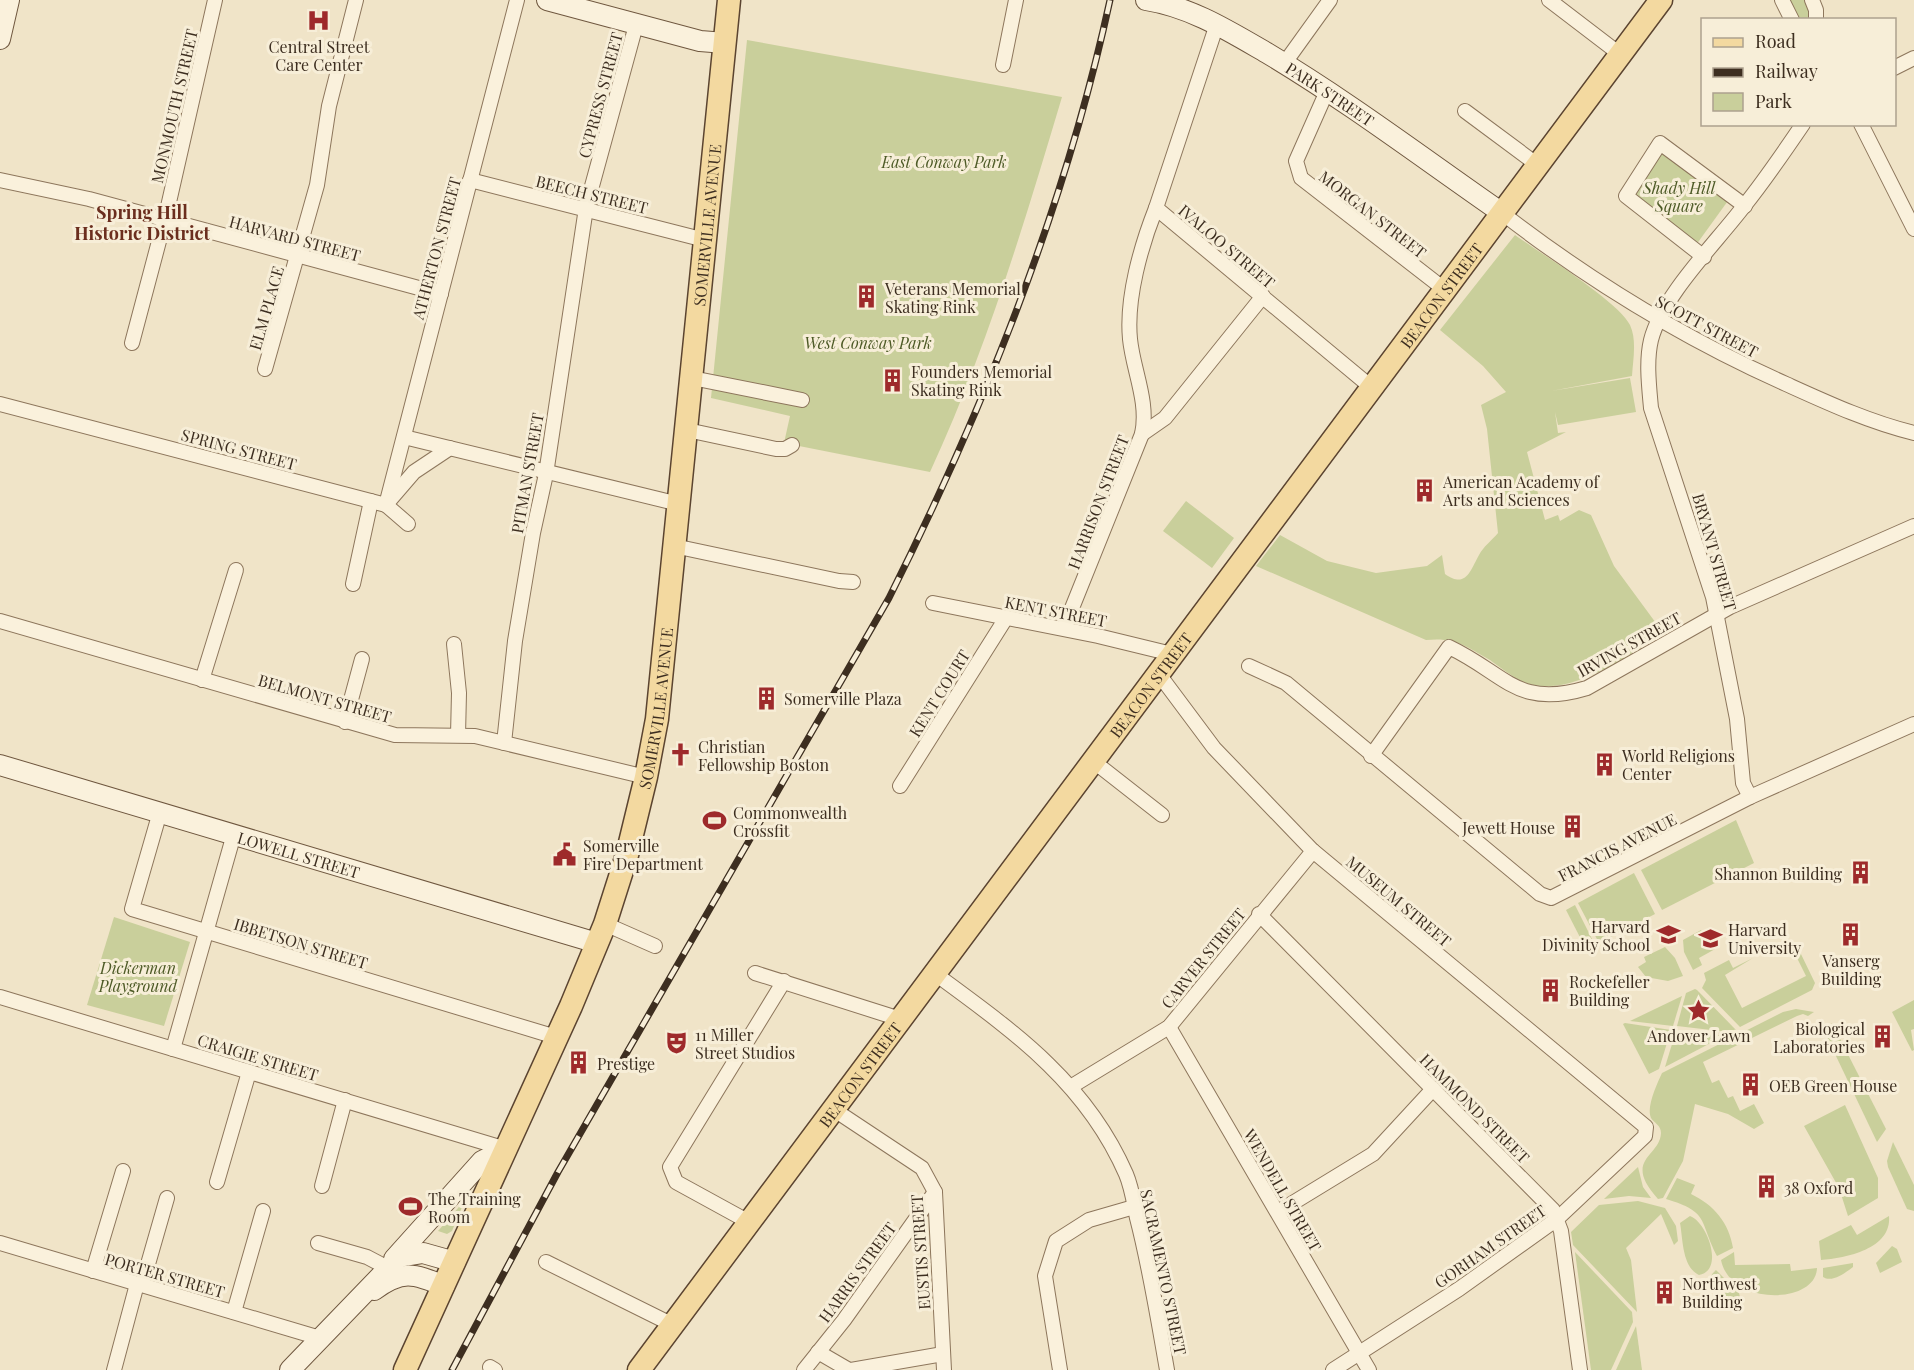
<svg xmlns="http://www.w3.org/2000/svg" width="1914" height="1370" font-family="'Playfair Display',serif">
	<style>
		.green { fill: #c9cf9b }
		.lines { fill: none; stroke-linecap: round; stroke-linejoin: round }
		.street-casing { stroke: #8d765c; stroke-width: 16 }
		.secondary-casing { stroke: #6f573f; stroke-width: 22 }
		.primary-casing { stroke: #5b4430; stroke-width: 25 }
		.street { stroke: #faf1dc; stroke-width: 14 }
		.secondary { stroke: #faf1dc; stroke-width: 20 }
		.primary { stroke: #f3d9a0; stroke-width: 22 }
		.rail-casing { stroke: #3d2e20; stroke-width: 7 }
		.rail { stroke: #f7eed8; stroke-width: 4.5; stroke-dasharray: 14; stroke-linecap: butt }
		.labels { text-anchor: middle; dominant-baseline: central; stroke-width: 6; stroke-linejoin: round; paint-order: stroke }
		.poi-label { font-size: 16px; fill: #3d2e20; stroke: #f7eed8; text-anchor: start }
		.street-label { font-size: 16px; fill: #3d2e20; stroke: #f7eed8 }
		.park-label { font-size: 16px; font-style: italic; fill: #4d5a26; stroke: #f7eed8 }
		.neighbourhood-label { font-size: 18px; font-weight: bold; fill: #6b2e1e; stroke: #f7eed8 }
	</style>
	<rect width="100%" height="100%" fill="#f0e4c8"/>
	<g class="green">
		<polygon points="1786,0 1805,0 1811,11 1810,20 1796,19"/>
		<path d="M 747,40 L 1062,97 C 1024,224 986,351 930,472 L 784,443 L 790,416 L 711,398 Z"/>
		<polygon points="1662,148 1730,198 1696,245 1627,195"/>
		<path d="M 1515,235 C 1539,252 1619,302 1630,325 C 1637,340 1633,360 1632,376 L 1551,391 L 1630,378 L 1636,412 L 1558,425 L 1555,412 L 1558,433 L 1566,432 L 1527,452 L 1545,520 L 1558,515 L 1560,521 L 1579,510 L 1591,515 L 1614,566 L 1664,634 C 1626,655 1576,696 1529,684 C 1516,680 1501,668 1490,660 C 1466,646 1455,637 1426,640 L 1256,566 L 1280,535 L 1327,561 L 1376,573 L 1427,566 L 1442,555 L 1445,574 C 1466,589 1470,571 1479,555 C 1483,547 1492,540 1498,533 L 1487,429 L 1481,405 L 1506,392 L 1483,366 L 1440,330 Z"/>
		<polygon points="1186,501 1234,538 1212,568 1163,531"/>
		<polygon points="1736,820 1754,863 1662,910 1641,870"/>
		<polygon points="1634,873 1655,914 1599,943 1578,903"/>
		<polygon points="1575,905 1595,945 1586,949 1566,910"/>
		<polygon points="114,917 190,942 164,1026 87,1005"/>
		<polygon points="1701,930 1703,933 1709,931 1717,948 1699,958 1702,965 1693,970 1684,952 1683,940"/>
		<polygon points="1665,947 1675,958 1683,976 1668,981 1646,977 1638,967 1646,962 1644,957"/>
		<polygon points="1799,950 1815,983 1812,990 1740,1027 1702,988 1706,980 1704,973 1729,960 1733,968 1753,958 1725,975 1742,1008 1806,976 1794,952"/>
		<polygon points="1695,989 1697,990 1736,1030 1728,1032 1677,1026 1686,993"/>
		<polygon points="1682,996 1673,1026 1630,1021"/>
		<polygon points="1914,1000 1914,1029 1911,1030 1914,1050 1912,1051 1892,1012"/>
		<path d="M 1796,1009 L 1814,1012 L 1808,1016 L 1803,1014 L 1797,1016 L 1703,1062 L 1712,1083 L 1719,1080 L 1728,1098 L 1733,1096 L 1740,1111 L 1754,1104 L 1764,1123 L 1754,1129 L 1728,1114 L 1695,1104 L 1683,1161 L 1663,1198 L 1658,1199 C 1622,1159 1660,1157 1661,1133 C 1661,1125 1654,1123 1651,1118 C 1646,1107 1657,1084 1662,1073 L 1783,1012 Z"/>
		<polygon points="1625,1023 1671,1030 1659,1069 1649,1074 1623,1024"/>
		<polygon points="1832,1023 1886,1129 1877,1142 1825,1033"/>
		<polygon points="1676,1031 1724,1036 1665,1067"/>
		<polygon points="1845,1105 1878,1178 1878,1198 1848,1216 1839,1188 1804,1126"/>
		<polygon points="1893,1142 1914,1185 1914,1211 1907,1209 1888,1167 1887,1161"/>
		<polygon points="1638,1167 1643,1187 1651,1198 1629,1196 1604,1199"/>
		<path d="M 1677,1178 L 1695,1185 L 1691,1194 C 1714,1205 1729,1223 1733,1248 L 1717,1256 C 1699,1221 1710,1212 1666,1199 Z"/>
		<polygon points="465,1200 452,1231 447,1234 438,1231"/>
		<polygon points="1638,1201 1665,1208 1676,1226 1678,1241 1674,1245 1661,1214 1626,1248 1631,1260 1637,1312 1573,1245 1571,1232 1599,1205"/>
		<path d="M 1690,1216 C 1707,1222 1725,1270 1699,1275 C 1682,1267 1683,1239 1680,1223 Z"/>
		<path d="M 1889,1216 C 1892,1249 1846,1258 1821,1260 L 1819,1241 L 1851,1225 L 1857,1235 Z"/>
		<polygon points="1892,1246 1897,1249 1902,1262 1880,1273 1876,1263"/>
		<polygon points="1575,1252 1632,1312 1633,1322 1611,1370 1591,1370"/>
		<path d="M 1734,1252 L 1735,1265 L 1790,1264 L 1791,1271 L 1817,1268 C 1816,1305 1730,1306 1721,1260 Z"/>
		<path d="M 1853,1263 L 1853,1267 C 1845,1273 1832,1283 1823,1277 L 1823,1268 Z"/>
		<path d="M 1716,1270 L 1739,1293 L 1740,1297 L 1722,1298 C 1711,1291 1704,1280 1716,1270 Z"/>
		<polygon points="1636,1326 1642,1370 1616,1370"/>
	</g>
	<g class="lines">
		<defs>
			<g id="street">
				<polyline points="1549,0 1621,55"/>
				<polyline points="1782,0 1792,20"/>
				<polyline points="1812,0 1816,10 1816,20"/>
				<polyline points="1217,24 1156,208 1371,387"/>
				<polyline points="1284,64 1330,0"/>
				<polyline points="1003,65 1016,0"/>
				<polyline points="1894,68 1914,58"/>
				<polyline points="1327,91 1296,161 1301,178 1444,289"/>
				<polyline points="1465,111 1539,166"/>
				<polyline points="1861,124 1914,229"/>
				<polyline points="0,180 89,199 441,294"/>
				<polyline points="470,180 705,240"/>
				<path d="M 1502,213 C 1590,281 1685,339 1786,384 C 1828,403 1869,422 1914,433"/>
				<polyline points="1704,257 1626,196 1660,143 1745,206"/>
				<polyline points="132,343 167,211 215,0"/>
				<polyline points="265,369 317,185 329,106 356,0"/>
				<polyline points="692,378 802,400"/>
				<polyline points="0,404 386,505"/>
				<polyline points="687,430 776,449 785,449 792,445"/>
				<polyline points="1142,434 1165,418 1263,296"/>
				<polyline points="404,437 679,504"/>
				<polyline points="389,501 414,472 450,448"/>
				<polyline points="386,505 517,0"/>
				<polyline points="386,505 408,524"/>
				<polyline points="674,546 839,581 853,582"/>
				<polyline points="353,584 371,501"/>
				<polyline points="933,603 1098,636 1172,654"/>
				<polyline points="0,621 395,735 475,736 646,777"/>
				<path d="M 1064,628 L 1142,434 C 1149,402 1133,370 1130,339 C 1126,298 1141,246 1156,208"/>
				<polyline points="454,644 459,693 458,735"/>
				<polyline points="1249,666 1286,683 1540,894 1551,898 1750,797 1914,724"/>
				<polyline points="1158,673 1214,748 1313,851 1646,1127 1645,1136 1557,1219 1459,1289 1333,1370"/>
				<polyline points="202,680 236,570"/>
				<polyline points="345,722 362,659"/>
				<polyline points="504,743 515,641 533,533 546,474 586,208 636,25"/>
				<path d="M 1371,756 L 1449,647 C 1506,674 1517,709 1587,688 L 1730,607 L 1914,526"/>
				<polyline points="1093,761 1162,815"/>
				<polyline points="900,786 1006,618"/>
				<path d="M 1750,797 L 1743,783 L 1737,719 L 1713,597 L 1651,408 C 1649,386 1646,361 1651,340 C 1662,296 1716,243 1744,206 C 1765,180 1784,152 1803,124"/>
				<polyline points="160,812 132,909 556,1037"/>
				<polyline points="1259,914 1553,1210 1561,1231 1580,1370"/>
				<polyline points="605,924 655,946"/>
				<polyline points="755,973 900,1019"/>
				<path d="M 934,973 C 1013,1031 1086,1082 1126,1174 C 1132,1188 1134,1204 1137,1218 C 1150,1268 1158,1319 1167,1370"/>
				<polyline points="0,997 506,1149"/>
				<polyline points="1169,1027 1369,1370"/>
				<polyline points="173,1049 234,834"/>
				<polyline points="1072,1086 1169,1027 1313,851"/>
				<polyline points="833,1109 922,1168 935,1192 944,1370"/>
				<polyline points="217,1182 249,1072"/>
				<polyline points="322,1186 345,1100"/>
				<polyline points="1278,1212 1373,1154 1433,1089"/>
				<polyline points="749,1222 676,1182 670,1167 784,981"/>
				<polyline points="0,1243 320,1338"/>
				<polyline points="318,1243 367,1257 386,1267"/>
				<polyline points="546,1262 673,1325"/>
				<polyline points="93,1271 123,1171"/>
				<polyline points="142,1285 167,1198"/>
				<polyline points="234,1312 263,1211"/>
				<polyline points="818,1352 849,1370"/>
				<polyline points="490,1367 495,1370"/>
				<polyline points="114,1370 137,1284"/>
				<polyline points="804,1370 844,1320 935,1192"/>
				<polyline points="851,1370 943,1354"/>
				<polyline points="1060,1370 1045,1276 1056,1241 1089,1220 1134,1207"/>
			</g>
			<g id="secondary">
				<polyline points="547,0 700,41 725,43"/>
				<path id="s1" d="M 1146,0 C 1191,7 1229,31 1267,53 C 1349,102 1424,159 1502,213"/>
				<polyline points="0,39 9,0"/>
				<path id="s2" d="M 0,765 L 597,943"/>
				<polyline points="394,1259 482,1161 506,1149"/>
				<path d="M 374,1290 C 402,1270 413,1273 444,1286"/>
				<polyline points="290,1370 399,1257 423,1253 455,1262"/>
			</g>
			<g id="primary">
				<path id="s3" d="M 405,1370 L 571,1006 L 605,924 L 627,855 L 646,777 L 657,719 L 729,0"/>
				<path id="s4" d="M 639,1370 L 1661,0"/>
			</g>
		</defs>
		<use href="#street" class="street-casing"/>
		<use href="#secondary" class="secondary-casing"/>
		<use href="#primary" class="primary-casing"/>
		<use href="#street" class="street"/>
		<use href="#secondary" class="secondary"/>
		<use href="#primary" class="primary"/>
		<defs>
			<path id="rail" d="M 452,1370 L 558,1172 L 889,598 C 984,408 1065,208 1110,0"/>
		</defs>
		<use href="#rail" class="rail-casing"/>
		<use href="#rail" class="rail"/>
	</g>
	<defs>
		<symbol id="hospital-bare" viewBox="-9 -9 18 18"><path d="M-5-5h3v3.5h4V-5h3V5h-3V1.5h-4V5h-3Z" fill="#9e2a2b" stroke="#f7eed8" stroke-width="2.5" paint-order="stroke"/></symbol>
		<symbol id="building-bare" viewBox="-9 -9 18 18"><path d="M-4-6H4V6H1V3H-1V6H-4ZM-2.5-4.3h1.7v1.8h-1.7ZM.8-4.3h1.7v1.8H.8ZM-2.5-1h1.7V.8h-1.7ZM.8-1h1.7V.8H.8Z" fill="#9e2a2b" stroke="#f7eed8" stroke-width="2.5" paint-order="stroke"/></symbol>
		<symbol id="church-bare" viewBox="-9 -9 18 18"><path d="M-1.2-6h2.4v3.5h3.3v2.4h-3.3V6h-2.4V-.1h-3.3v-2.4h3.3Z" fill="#9e2a2b" stroke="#f7eed8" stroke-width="2.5" paint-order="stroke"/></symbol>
		<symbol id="stadium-bare" viewBox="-9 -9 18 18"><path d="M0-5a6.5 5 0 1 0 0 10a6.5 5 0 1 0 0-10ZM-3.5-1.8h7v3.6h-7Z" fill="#9e2a2b" stroke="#f7eed8" stroke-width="2.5" paint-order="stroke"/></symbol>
		<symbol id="civic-bare" viewBox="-9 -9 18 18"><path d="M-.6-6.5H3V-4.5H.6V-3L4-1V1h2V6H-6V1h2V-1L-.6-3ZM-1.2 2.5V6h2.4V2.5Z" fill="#9e2a2b" stroke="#f7eed8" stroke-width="2.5" paint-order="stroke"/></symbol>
		<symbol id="school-bare" viewBox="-9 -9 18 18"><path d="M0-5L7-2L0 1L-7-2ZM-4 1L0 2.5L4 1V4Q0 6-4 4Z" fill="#9e2a2b" stroke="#f7eed8" stroke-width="2.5" paint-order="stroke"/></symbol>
		<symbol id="university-bare" viewBox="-9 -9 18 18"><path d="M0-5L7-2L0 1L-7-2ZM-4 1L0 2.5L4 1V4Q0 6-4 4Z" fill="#9e2a2b" stroke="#f7eed8" stroke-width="2.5" paint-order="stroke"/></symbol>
		<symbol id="sight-bare" viewBox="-9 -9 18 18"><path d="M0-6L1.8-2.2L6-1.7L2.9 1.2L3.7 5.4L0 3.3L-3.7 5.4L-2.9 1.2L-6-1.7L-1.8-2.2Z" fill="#9e2a2b" stroke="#f7eed8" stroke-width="2.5" paint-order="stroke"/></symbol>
		<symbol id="theatre-bare" viewBox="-9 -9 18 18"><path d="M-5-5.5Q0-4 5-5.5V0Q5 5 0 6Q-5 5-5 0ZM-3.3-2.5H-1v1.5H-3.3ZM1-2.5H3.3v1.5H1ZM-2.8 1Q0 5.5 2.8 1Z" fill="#9e2a2b" stroke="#f7eed8" stroke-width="2.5" paint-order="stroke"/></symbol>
	</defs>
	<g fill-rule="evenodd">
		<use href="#hospital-bare" x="302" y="4" width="33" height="33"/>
		<use href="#building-bare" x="850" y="280" width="33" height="33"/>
		<use href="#building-bare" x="876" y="364" width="33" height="33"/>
		<use href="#building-bare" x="1408" y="474" width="33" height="33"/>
		<use href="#building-bare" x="750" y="682" width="33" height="33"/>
		<use href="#church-bare" x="664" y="738" width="33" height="33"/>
		<use href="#building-bare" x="1588" y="748" width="33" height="33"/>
		<use href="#stadium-bare" x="698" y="804" width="33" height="33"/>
		<use href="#building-bare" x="1556" y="810" width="33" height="33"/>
		<use href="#civic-bare" x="548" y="838" width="33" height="33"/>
		<use href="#building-bare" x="1844" y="856" width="33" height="33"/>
		<use href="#school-bare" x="1652" y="918" width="33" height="33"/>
		<use href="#building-bare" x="1834" y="918" width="33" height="33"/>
		<use href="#university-bare" x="1694" y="922" width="33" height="33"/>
		<use href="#building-bare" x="1534" y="974" width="33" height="33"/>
		<use href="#sight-bare" x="1682" y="994" width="33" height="33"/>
		<use href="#building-bare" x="1866" y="1020" width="33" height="33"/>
		<use href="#theatre-bare" x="660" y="1026" width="33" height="33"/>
		<use href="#building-bare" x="562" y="1046" width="33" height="33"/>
		<use href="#building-bare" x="1734" y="1068" width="33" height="33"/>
		<use href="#building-bare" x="1750" y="1170" width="33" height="33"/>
		<use href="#stadium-bare" x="394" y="1190" width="33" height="33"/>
		<use href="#building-bare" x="1648" y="1276" width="33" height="33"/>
	</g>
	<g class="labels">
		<g class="poi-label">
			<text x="319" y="46" text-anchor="middle">Central Street<tspan x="319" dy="18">Care Center</tspan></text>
			<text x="885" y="288">Veterans Memorial<tspan x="885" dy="18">Skating Rink</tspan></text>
			<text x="911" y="371">Founders Memorial<tspan x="911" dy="18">Skating Rink</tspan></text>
			<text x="1443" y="481">American Academy of<tspan x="1443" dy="18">Arts and Sciences</tspan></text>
			<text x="784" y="698">Somerville Plaza</text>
			<text x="698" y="746">Christian<tspan x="698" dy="18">Fellowship Boston</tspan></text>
			<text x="1622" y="755">World Religions<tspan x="1622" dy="18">Center</tspan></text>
			<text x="733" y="812">Commonwealth<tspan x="733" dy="18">Crossfit</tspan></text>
			<text x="1555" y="827" text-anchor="end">Jewett House</text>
			<text x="583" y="845">Somerville<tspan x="583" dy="18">Fire Department</tspan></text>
			<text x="1842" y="873" text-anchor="end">Shannon Building</text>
			<text x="1650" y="926" text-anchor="end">Harvard<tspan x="1650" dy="18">Divinity School</tspan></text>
			<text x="1728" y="929">Harvard<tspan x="1728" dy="18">University</tspan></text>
			<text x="1851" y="960" text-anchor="middle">Vanserg<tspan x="1851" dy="18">Building</tspan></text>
			<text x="1569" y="981">Rockefeller<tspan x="1569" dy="18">Building</tspan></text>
			<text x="1865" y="1028" text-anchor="end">Biological<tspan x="1865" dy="18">Laboratories</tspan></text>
			<text x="695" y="1034">11 Miller<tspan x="695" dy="18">Street Studios</tspan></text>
			<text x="1699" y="1035" text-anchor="middle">Andover Lawn</text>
			<text x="597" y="1063">Prestige</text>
			<text x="1769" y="1085">OEB Green House</text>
			<text x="1784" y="1187">38 Oxford</text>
			<text x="428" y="1198">The Training<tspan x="428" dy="18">Room</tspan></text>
			<text x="1682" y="1283">Northwest<tspan x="1682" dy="18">Building</tspan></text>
		</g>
		<g class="street-label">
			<text stroke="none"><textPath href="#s1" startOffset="208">PARK STREET</textPath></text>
			<text transform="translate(600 95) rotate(-75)">CYPRESS STREET</text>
			<text transform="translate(174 106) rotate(-77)">MONMOUTH STREET</text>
			<text transform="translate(592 194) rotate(14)">BEECH STREET</text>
			<text transform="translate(1373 214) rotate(38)">MORGAN STREET</text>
			<text stroke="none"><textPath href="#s3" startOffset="1197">SOMERVILLE AVENUE</textPath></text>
			<text transform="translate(295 238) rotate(15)">HARVARD STREET</text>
			<text transform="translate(1227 246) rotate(40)">IVALOO STREET</text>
			<text transform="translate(436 248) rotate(-75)">ATHERTON STREET</text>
			<text stroke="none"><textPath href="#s4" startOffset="1341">BEACON STREET</textPath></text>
			<text transform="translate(266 308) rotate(-74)">ELM PLACE</text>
			<text transform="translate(1707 326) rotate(28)">SCOTT STREET</text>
			<text transform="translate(239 449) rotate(15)">SPRING STREET</text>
			<text transform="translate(527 473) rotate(-80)">PITMAN STREET</text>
			<text transform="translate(1098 502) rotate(-69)">HARRISON STREET</text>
			<text transform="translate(1715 552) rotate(74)">BRYANT STREET</text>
			<text transform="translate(1056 611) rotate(11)">KENT STREET</text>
			<text transform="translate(1629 644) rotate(-29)">IRVING STREET</text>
			<text stroke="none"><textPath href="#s4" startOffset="855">BEACON STREET</textPath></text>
			<text transform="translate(939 693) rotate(-58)">KENT COURT</text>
			<text transform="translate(325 698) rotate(16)">BELMONT STREET</text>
			<text stroke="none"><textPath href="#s3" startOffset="711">SOMERVILLE AVENUE</textPath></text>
			<text transform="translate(1617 847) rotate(-27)">FRANCIS AVENUE</text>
			<text stroke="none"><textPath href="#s2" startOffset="312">LOWELL STREET</textPath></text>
			<text transform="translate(1399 901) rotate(40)">MUSEUM STREET</text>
			<text transform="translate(301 943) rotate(17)">IBBETSON STREET</text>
			<text transform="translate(1203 958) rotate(-51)">CARVER STREET</text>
			<text transform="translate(258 1057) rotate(17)">CRAIGIE STREET</text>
			<text stroke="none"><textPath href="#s4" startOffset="369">BEACON STREET</textPath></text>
			<text transform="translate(1475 1108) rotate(45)">HAMMOND STREET</text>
			<text transform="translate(1283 1190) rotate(60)">WENDELL STREET</text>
			<text transform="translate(1490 1246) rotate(-35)">GORHAM STREET</text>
			<text transform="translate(920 1252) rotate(-94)">EUSTIS STREET</text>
			<text transform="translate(857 1272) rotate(-54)">HARRIS STREET</text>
			<text transform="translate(1164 1272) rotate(78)">SACRAMENTO STREET</text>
			<text transform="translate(165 1275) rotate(16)">PORTER STREET</text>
		</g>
		<g class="park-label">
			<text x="944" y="161">East Conway Park</text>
			<text x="1679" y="187">Shady Hill<tspan x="1679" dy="18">Square</tspan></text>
			<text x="868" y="342">West Conway Park</text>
			<text x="138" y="967">Dickerman<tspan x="138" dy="18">Playground</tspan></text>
		</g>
		<g class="neighbourhood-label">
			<text x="142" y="212">Spring Hill<tspan x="142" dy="21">Historic District</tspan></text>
		</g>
	</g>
	<rect x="1701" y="18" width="195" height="108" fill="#f7eed8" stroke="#ada18e" stroke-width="1.5"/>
	<rect x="1713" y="38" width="30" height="9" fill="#f3d9a0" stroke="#ada18e" stroke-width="1.5"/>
	<text x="1755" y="48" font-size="18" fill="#3d2e20">Road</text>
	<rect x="1713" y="68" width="30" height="9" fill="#3d2e20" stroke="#ada18e" stroke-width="1.5"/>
	<text x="1755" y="78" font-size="18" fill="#3d2e20">Railway</text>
	<rect x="1713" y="93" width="30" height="18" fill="#c9cf9b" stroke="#ada18e" stroke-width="1.5"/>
	<text x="1755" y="108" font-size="18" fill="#3d2e20">Park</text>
</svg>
